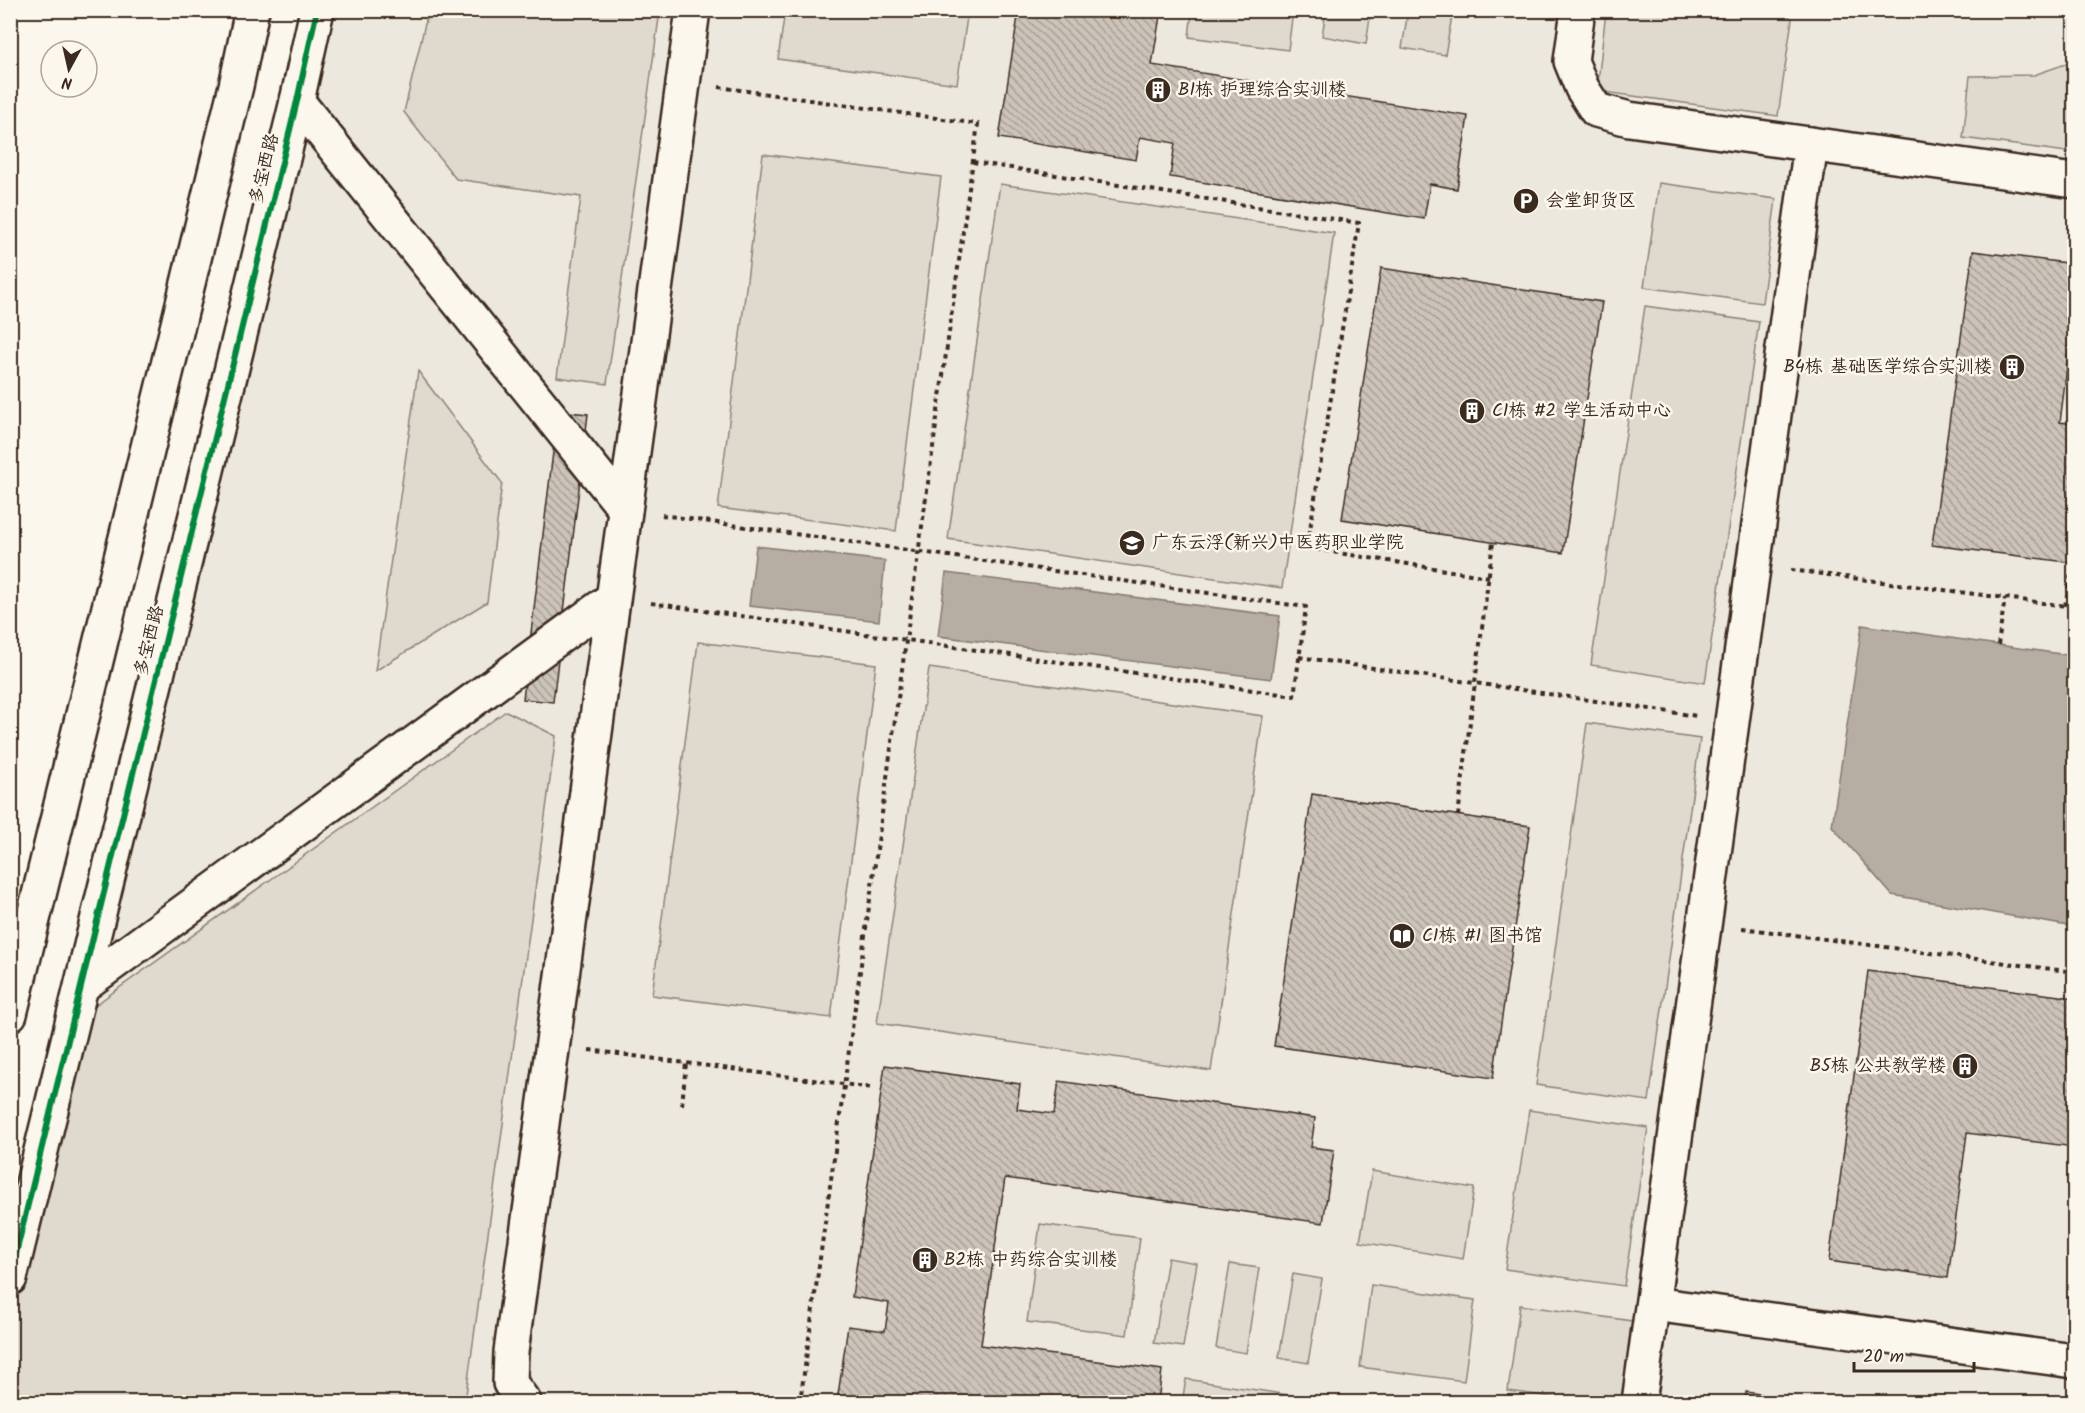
<svg xmlns="http://www.w3.org/2000/svg" width="2085" height="1413" font-family="Kalam,'LXGW WenKai TC',sans-serif">
	<style>
		.built { fill: #ede8dd }
		.grass { fill: #dfd9ce; stroke: #8d8276; stroke-width: 1.5 }
		.water { fill: #b6aea2; stroke: #85796d; stroke-width: 1.5 }
		.building { fill: url(#building-back-hatch); stroke: #3b2a1e; stroke-width: 1.5 }
		.lines { fill: none; stroke-linecap: round; stroke-linejoin: round }
		.minor-casing { stroke: #3b2a1e; stroke-width: 38 }
		.path { stroke: #3b2a1e; stroke-width: 4; stroke-dasharray: 4.5 4.5; stroke-linecap: butt }
		.minor { stroke: #fbf7ec; stroke-width: 33 }
		.cycleway-casing { stroke: #fbf7ec; stroke-width: 10 }
		.cycleway { stroke: #00873e; stroke-width: 6 }
		.labels { text-anchor: middle; dominant-baseline: central; stroke-width: 5; stroke-linejoin: round; paint-order: stroke }
		.poi-label { font-size: 18px; fill: #3b2a1e; stroke: #fbf7ec; text-anchor: start }
		.street-label { font-size: 18px; fill: #3b2a1e; stroke: #fbf7ec }
	</style>
	<defs>
		<pattern id="building-back-hatch" width="6" height="6" patternUnits="userSpaceOnUse" patternTransform="scale(1.5)"><rect width="6" height="6" fill="#ccc4b9"/><path d="M-1 5l2 2M0 0l6 6M5-1l2 2" fill="none" stroke="#a79f96"/></pattern>
	</defs>
	<rect width="100%" height="100%" fill="#fbf7ec"/>
	<filter id="ink" filterUnits="userSpaceOnUse"><feTurbulence type="fractalNoise" baseFrequency=".0167" numOctaves="2"/><feDisplacementMap in="SourceGraphic" scale="12" xChannelSelector="R" yChannelSelector="G"/><feConvolveMatrix kernelMatrix="1 2 1 2 8 2 1 2 1" color-interpolation-filters="sRGB"/></filter>
	<g filter="url(#ink)">
		<polygon class="built" points="317,11 2074,11 2074,1402 11,1402 11,1278"/>
		<g class="grass">
			<polygon points="1781,10 1792,19 1778,116 1597,91 1606,11"/>
			<polygon points="428,11 660,11 607,384 557,377 581,197 456,179 404,112"/>
			<polygon points="785,11 968,11 957,84 778,59"/>
			<polygon points="1192,11 1293,11 1288,50 1189,37"/>
			<polygon points="1326,11 1371,11 1366,44 1322,36"/>
			<polygon points="1408,11 1453,11 1445,55 1402,48"/>
			<polygon points="2074,61 2074,153 1963,138 1970,76 2034,75"/>
			<polygon points="763,154 941,177 896,531 718,508"/>
			<polygon points="1659,183 1776,199 1762,303 1644,287"/>
			<polygon points="1000,184 1334,233 1282,588 948,539"/>
			<polygon points="1645,306 1759,322 1705,683 1591,665"/>
			<polygon points="418,371 502,483 487,602 375,671"/>
			<polygon points="698,642 876,664 831,1018 652,995"/>
			<polygon points="929,668 1263,716 1211,1071 877,1023"/>
			<polygon points="506,711 556,736 465,1402 11,1402 11,1278 73,1021"/>
			<polygon points="1587,723 1700,739 1649,1101 1536,1085"/>
			<polygon points="1529,1110 1648,1128 1624,1286 1505,1269"/>
			<polygon points="1372,1171 1474,1188 1463,1259 1360,1242"/>
			<polygon points="1040,1224 1140,1238 1127,1335 1027,1322"/>
			<polygon points="1168,1258 1197,1263 1183,1347 1154,1343"/>
			<polygon points="1230,1264 1259,1268 1246,1353 1216,1348"/>
			<polygon points="1293,1274 1322,1279 1308,1363 1279,1358"/>
			<polygon points="1371,1285 1475,1300 1464,1381 1360,1367"/>
			<polygon points="1520,1305 1632,1321 1621,1402 1590,1402 1508,1391"/>
			<polygon points="1186,1379 1333,1402 1182,1402"/>
		</g>
		<g class="water">
			<polygon points="756,546 885,561 879,621 749,606"/>
			<polygon points="946,573 1280,616 1271,679 938,636"/>
			<polygon points="1862,625 2074,656 2074,927 1892,895 1832,826"/>
		</g>
		<g class="building">
			<polygon points="1019,10 1161,10 1152,65 1468,116 1457,189 1430,184 1424,219 1170,177 1175,143 1140,137 1136,160 999,138"/>
			<polygon points="1973,251 2074,264 2074,312 2060,422 2074,424 2074,563 1932,545"/>
			<polygon points="1381,268 1602,302 1563,553 1342,519"/>
			<polygon points="558,411 588,414 553,702 523,699"/>
			<polygon points="1312,794 1530,826 1493,1078 1274,1046"/>
			<polygon points="1868,971 2074,998 2074,1147 1967,1133 1948,1278 1829,1261"/>
			<polygon points="885,1065 1020,1084 1017,1109 1054,1114 1059,1081 1315,1118 1311,1147 1334,1150 1323,1223 1005,1178 981,1345 1162,1370 1158,1402 837,1402 848,1326 885,1331 889,1303 852,1297"/>
			<polygon points="1746,1392 1814,1402 1745,1402"/>
		</g>
		<g class="lines">
			<defs>
				<g id="minor">
					<polyline points="1578,10 1571,61 1582,88 1596,110 1629,119 2074,181"/>
					<polyline points="297,101 625,509"/>
					<polyline points="82,986 613,598"/>
					<polyline points="10,1014 236,86 252,10"/>
					<polyline points="10,1278 297,101 317,10"/>
					<polyline points="1653,1304 2074,1361"/>
					<polyline points="524,1402 510,1383 511,1352 693,10"/>
					<polyline points="1639,1402 1811,144"/>
				</g>
			</defs>
			<use href="#minor" class="minor-casing"/>
			<g class="path">
				<polyline points="719,87 978,124 800,1402"/>
				<polyline points="973,162 1359,223 1307,548 1489,577"/>
				<polyline points="1791,570 2074,607"/>
				<polyline points="651,603 1294,696 1306,607 662,515"/>
				<polyline points="2065,606 2073,563"/>
				<polyline points="1998,645 2005,598"/>
				<polyline points="1299,657 1697,716"/>
				<polyline points="1458,816 1493,542"/>
				<polyline points="1742,928 2074,972"/>
				<polyline points="589,1050 873,1088"/>
				<polyline points="682,1105 686,1063"/>
			</g>
			<use href="#minor" class="minor"/>
			<defs>
				<polyline id="cycleway" points="10,1278 297,101 317,10"/>
			</defs>
			<use href="#cycleway" class="cycleway-casing"/>
			<use href="#cycleway" class="cycleway"/>
		</g>
	</g>
	<defs>
		<symbol id="building-disc" viewBox="-11 -11 22 22"><circle r="9.5" fill="#3b2a1e" stroke="#fbf7ec"/><path d="M-4-6H4V6H1V3H-1V6H-4ZM-2.5-4.3h1.7v1.8h-1.7ZM.8-4.3h1.7v1.8H.8ZM-2.5-1h1.7V.8h-1.7ZM.8-1h1.7V.8H.8Z" fill="#fff"/></symbol>
		<symbol id="parking-disc" viewBox="-11 -11 22 22"><circle r="9.5" fill="#3b2a1e" stroke="#fbf7ec"/><path d="M-3.5-5.5H1a3.5 3.5 0 0 1 0 7H-1V5.5H-3.5ZM-1-3.4V-.6H.8a1.4 1.4 0 0 0 0-2.8Z" fill="#fff"/></symbol>
		<symbol id="university-disc" viewBox="-11 -11 22 22"><circle r="9.5" fill="#3b2a1e" stroke="#fbf7ec"/><path d="M0-5L7-2L0 1L-7-2ZM-4 1L0 2.5L4 1V4Q0 6-4 4Z" fill="#fff"/></symbol>
		<symbol id="library-disc" viewBox="-11 -11 22 22"><circle r="9.5" fill="#3b2a1e" stroke="#fbf7ec"/><path d="M-6-4Q-3-5.5-.7-3.5V5Q-3 3-6 4ZM6-4Q3-5.5 .7-3.5V5Q3 3 6 4Z" fill="#fff"/></symbol>
	</defs>
	<g fill-rule="evenodd">
		<use href="#building-disc" x="1143" y="75" width="30" height="30"/>
		<use href="#parking-disc" x="1511" y="186" width="30" height="30"/>
		<use href="#building-disc" x="1997" y="352" width="30" height="30"/>
		<use href="#building-disc" x="1457" y="396" width="30" height="30"/>
		<use href="#university-disc" x="1117" y="528" width="30" height="30"/>
		<use href="#library-disc" x="1387" y="921" width="30" height="30"/>
		<use href="#building-disc" x="1950" y="1051" width="30" height="30"/>
		<use href="#building-disc" x="910" y="1245" width="30" height="30"/>
	</g>
	<g class="labels">
		<g class="poi-label">
			<text x="1178" y="90">B1栋 护理综合实训楼</text>
			<text x="1546" y="201">会堂卸货区</text>
			<text x="1992" y="367" text-anchor="end">B4栋 基础医学综合实训楼</text>
			<text x="1492" y="411">C1栋 #2 学生活动中心</text>
			<text x="1152" y="543">广东云浮(新兴)中医药职业学院</text>
			<text x="1422" y="936">C1栋 #1 图书馆</text>
			<text x="1946" y="1066" text-anchor="end">B5栋 公共教学楼</text>
			<text x="944" y="1260">B2栋 中药综合实训楼</text>
		</g>
		<g class="street-label">
			<text transform="translate(265 169) rotate(-76)">多宝西路</text>
			<text transform="translate(150 641) rotate(-76)">多宝西路</text>
		</g>
	</g>
	<rect width="2085" height="1413" fill="none" stroke="#fbf7ec" stroke-width="36"/>
	<rect x="18" y="18" width="2049" height="1377" fill="none" stroke="#3b2a1e" stroke-width="2" filter="url(#ink)"/>
	<g transform="translate(69 69) rotate(188)"><circle r="28" fill="#fbf7ec" stroke="#aea59a" stroke-width="1.5"/>
	<path d="M0-4.5L10 22L0 15L-10 22Z" fill="#3b2a1e"/>
	<text y="-9" font-size="16" font-weight="bold" text-anchor="middle" fill="#3b2a1e">N</text>
	</g>
	<path d="M1854 1362v9h120v-9" fill="none" stroke="#3b2a1e" stroke-width="3"/>
	<text x="1863" y="1362" font-size="18" fill="#3b2a1e" stroke="#fbf7ec" stroke-width="4.5" paint-order="stroke">20 m</text>
</svg>
